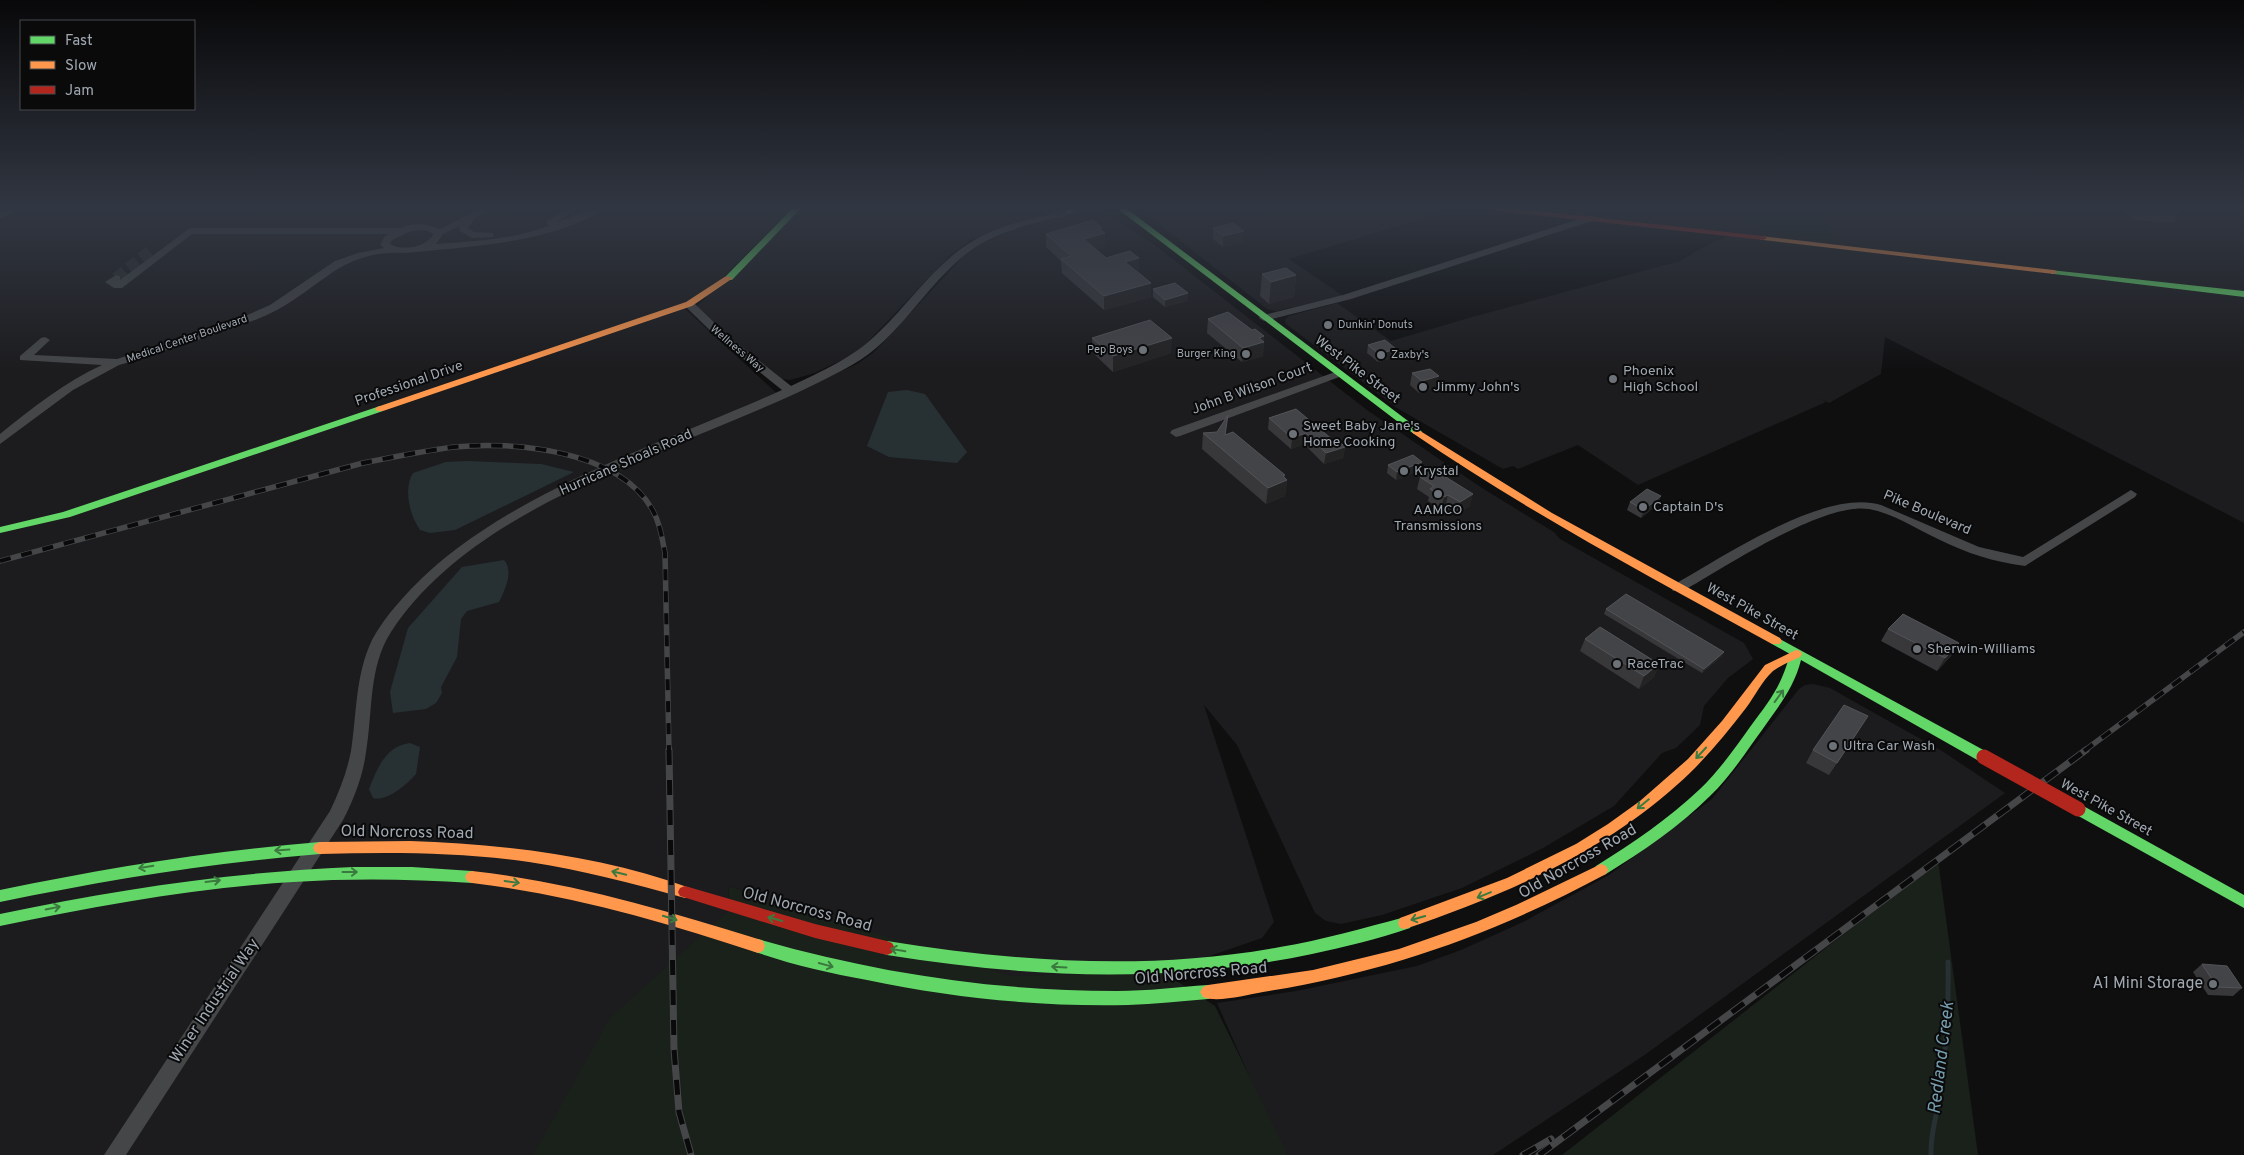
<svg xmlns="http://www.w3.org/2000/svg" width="2244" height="1155" font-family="Overpass,sans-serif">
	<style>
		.built { fill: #1c1c1e }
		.green { fill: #1a201a }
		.water { fill: #273134 }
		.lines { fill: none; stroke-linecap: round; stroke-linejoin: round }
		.stream { stroke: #273134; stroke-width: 5 }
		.street-tunnel { stroke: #2c2e30; stroke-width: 11; stroke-dasharray: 11 5; stroke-linecap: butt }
		.street { fill: #444648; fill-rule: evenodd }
		.fast { fill: #63d668; fill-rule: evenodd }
		.slow { fill: #ff974d; fill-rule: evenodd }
		.jam { fill: #b3261e; fill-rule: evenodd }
		.rail-far1-casing { stroke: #444648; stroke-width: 5.5 }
		.rail-casing { stroke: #444648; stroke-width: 7 }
		.rail-far1 { stroke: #0a0a0b; stroke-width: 4; stroke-dasharray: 11; stroke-linecap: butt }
		.rail { stroke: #0a0a0b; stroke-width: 5; stroke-dasharray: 15; stroke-linecap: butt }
		.jam-bridge { stroke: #b3261e; stroke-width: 15 }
		.wall { fill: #38383b }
		.shaded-wall { fill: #232324 }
		.building { fill: #434448; stroke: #525458 }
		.oneway { stroke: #3b7a3e }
		.poi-dot { fill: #6d7279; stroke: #0a0a0b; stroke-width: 2 }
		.labels { text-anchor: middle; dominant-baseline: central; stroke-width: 4; stroke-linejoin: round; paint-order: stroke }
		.far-poi-label { font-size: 11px; fill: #a0a8b1; stroke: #0a0a0b; text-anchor: start }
		.far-street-label { font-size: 11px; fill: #a0a8b1; stroke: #0a0a0b }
		.street-label { font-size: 14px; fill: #a0a8b1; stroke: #0a0a0b }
		.poi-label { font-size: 14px; fill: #a0a8b1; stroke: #0a0a0b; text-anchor: start }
		.near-street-label { font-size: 16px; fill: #a0a8b1; stroke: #0a0a0b }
		.near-poi-label { font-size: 16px; fill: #a0a8b1; stroke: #0a0a0b; text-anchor: end }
		.near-water-label { font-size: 18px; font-style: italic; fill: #769cad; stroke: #0a0a0b }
	</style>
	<rect width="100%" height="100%" fill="#0f0f10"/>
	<g class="built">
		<polygon points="0,209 790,209 717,284 685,309 782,398 857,364 873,353 963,257 978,246 1003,234 1039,223 1089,211 1101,211 1152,243 1367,410 1482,488 1554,532 1560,539 1744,643 1753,659 1728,678 1704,706 1700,725 1676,748 1662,753 1614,806 1543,848 1462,888 1382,915 1341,924 1326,921 1315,913 1237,745 1204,705 1274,922 1262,938 1163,972 1010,977 729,886 706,1155 0,1155"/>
		<polygon points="804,209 1060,209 972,239 949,256 864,346 846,358 815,373 790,380 781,379 757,361 698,309 698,305 792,216"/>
		<polygon points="1140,209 1454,209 1289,259 1343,296 1276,311 1267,309"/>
		<polygon points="1526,209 2244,209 2244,292"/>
		<polygon points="1730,236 2244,296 2244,523 1885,337 1881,374 1829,403 1819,398 1826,402 1638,485 1578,445 1518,469 1513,466 1503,469 1397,408 1286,324 1285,320 1289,316 1337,303 1391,341 1472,317 1680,261 1709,244"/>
		<polygon points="1813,684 1830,688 1942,751 2005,793 1646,1054 1493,1155 1284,1155 1217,1003 1296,991 1417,966 1461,950 1523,922 1609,875 1712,799 1799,689 1805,685"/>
	</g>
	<g class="green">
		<polygon points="1724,209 1819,209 1835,241 1776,234"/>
		<polygon points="1938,860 1978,1155 1562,1155"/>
		<polygon points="729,886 1010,976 1163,972 1215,1006 1288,1155 533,1155 610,1018 727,912"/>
	</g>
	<g class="water">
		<polygon points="907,390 925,394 967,452 957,463 889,457 867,446 888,392"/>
		<path d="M 467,461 L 541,464 L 574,472 L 455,530 L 430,533 L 420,530 C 410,516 403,489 413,473 L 446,462 Z"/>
		<path d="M 504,560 C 514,571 505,590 499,602 L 467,611 L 461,619 L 457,657 L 441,687 L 442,693 L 436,703 L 426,709 L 393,713 L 390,692 L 408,628 L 462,567 Z"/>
		<path d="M 410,743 L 420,747 L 416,774 C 407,784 387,802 373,798 L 369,789 C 377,768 386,746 410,743 Z"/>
	</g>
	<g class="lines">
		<path class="stream" d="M 1931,1155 C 1930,1134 1937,1115 1940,1094 C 1946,1050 1949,1006 1948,962"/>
		<polyline class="street-tunnel" points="116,278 152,249"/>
		<g class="street">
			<polygon points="6,209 18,209 0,219 0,212"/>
			<path d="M 479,209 L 491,209 L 475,218 L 468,228 L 474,232 L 493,233 L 493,237 L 472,238 L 460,231 L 459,226 L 443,234 L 436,244 C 468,242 501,240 533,231 C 555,225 581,209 603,209 C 595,216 582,221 572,225 C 519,245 462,247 406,253 C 342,250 326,283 277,310 C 250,324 220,332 192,342 C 167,349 144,359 119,365 L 73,390 L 0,444 L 0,434 C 32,408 65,382 102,365 L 20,360 L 20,356 L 41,338 L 45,337 L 50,340 L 34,355 L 117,359 L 234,321 L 270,305 L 335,261 L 358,253 L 384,248 L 380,245 L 385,236 L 389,234 L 192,234 L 122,288 L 114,288 L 105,282 L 116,275 L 120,276 L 120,280 L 190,228 L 401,228 C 414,222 427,224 440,229 ZM 425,230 L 434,234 C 426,247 403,252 390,244 L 392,240 L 411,231 Z"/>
			<polygon points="566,209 577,209 553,225 547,225 547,221"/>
			<path d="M 1070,209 L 1086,209 C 1076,215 1063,217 1052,219 C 1027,225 1001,232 979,245 C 929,276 904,336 852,365 C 710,445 484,490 391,632 C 368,668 373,712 366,752 C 363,776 354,799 343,820 L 126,1155 L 104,1155 L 330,811 C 339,792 347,772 351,751 C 357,713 355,676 372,640 C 382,621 397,604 411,589 C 505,492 660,445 782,390 L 721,341 L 685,306 L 685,302 L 693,302 L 728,336 L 791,386 C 822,371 853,358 878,333 C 910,303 935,263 973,241 C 1003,223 1037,218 1070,209 Z"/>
			<polygon points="1592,215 1597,218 1595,220 1351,299 1264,321 1259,318 1260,316 1343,295"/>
			<polygon points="1338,371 1344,374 1342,376 1180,436 1176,437 1170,433 1172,430"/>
			<path d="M 2131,490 L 2137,494 L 2135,497 L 2025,566 C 1994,562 1966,553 1938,539 C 1917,529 1892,513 1869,509 C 1822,502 1724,568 1683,591 L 1673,591 L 1671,588 L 1673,585 C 1724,557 1823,488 1881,505 L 1979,547 L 2023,557 Z"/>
		</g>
		<g class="fast">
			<polygon points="792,209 800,209 732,280 726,280 726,276"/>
			<polygon points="1068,209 1076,209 1069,214 1065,212"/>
			<polygon points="1118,209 1127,209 1420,430 1422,432 1420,434 1414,434"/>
			<polygon points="2051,270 2244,291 2244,297 2054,274 2051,274"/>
			<polygon points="380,406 383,407 383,411 70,517 0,533 0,527 63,512"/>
			<path d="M 1776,637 L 1989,753 L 1991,757 L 1989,761 L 1984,762 L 1979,761 L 1801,660 C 1794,688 1778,707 1762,730 C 1746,752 1730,777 1710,796 C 1679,827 1643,851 1606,874 L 1601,876 L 1596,874 L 1594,870 L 1596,866 C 1633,843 1668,819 1700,789 C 1719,771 1735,748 1750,727 C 1770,700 1781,687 1790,654 L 1772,644 L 1770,641 L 1772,638 Z"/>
			<polygon points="2078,803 2244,895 2244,908 2073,813 2071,809 2073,805"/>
			<path d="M 320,842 L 325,844 L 327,848 L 325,852 L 320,854 C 212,863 106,880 0,902 L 0,890 C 106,868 212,851 320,842 Z"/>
			<path d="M 353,867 L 412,867 L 472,871 L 477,873 L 479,877 L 477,881 L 472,883 C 412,879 353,878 293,882 C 194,888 97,906 0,926 L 0,914 C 118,889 233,872 353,867 Z"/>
			<path d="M 1405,917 L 1410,918 L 1412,923 L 1410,928 C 1378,939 1345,947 1312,954 C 1168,984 1031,978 887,955 L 882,953 L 879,948 L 882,943 L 887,941 C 1017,962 1149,971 1280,947 C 1322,940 1364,928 1405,917 Z"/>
			<path d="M 758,939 C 876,973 995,991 1117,991 C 1148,991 1178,987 1208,985 L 1213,987 L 1216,992 L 1213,997 L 1208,999 C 1181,1001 1155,1004 1128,1005 C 1041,1007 952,998 867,980 C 829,973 789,964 753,951 L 751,946 L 753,941 Z"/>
		</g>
		<g class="slow">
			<polygon points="1760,236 2054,270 2058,272 2054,274 1763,240 1760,240"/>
			<polygon points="726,276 733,278 692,306 383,411 377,411 375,409 377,407 686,302"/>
			<path d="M 1417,429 L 1552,513 L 1780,638 L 1782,641 L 1780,644 L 1772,644 C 1650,577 1528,512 1414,434 L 1412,432 Z"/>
			<path d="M 1796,650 L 1800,651 L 1802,654 L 1800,657 C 1791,661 1781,665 1773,671 C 1762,681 1755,696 1746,708 C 1725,735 1704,761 1678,784 C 1599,855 1504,895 1405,929 L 1400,928 L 1398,923 L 1400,918 L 1507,878 L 1576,844 L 1608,824 L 1640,801 L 1688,759 L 1722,721 L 1765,665 Z"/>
			<path d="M 410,841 C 503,844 602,856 690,888 L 692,892 L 690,896 L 685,898 C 634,884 582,870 529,862 C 460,852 390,852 320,854 L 315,852 L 313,848 L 315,844 L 320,842 Z"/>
			<path d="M 1601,864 L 1606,866 L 1608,870 L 1606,874 C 1494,934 1388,972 1263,992 C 1246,995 1217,1003 1203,997 L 1200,992 L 1203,987 L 1208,985 L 1313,970 L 1399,949 L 1476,922 L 1516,905 Z"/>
			<path d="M 472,871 C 570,882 664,910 758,939 L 763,941 L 765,946 L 763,951 L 758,953 C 664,922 571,895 472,883 L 467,881 L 465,877 L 467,873 Z"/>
		</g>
		<g class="jam">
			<polygon points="1495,209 1520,209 1763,236 1767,238 1763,240 1499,211"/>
			<polygon points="685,886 815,924 887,941 892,943 895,948 892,953 887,955 815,938 680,896 678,892 680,888"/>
		</g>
		<defs>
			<g id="rail-far1">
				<path d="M 0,561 L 363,463 C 393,457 423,451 454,447 C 514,441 618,450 652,509 C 660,523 662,538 665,553 L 669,751"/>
				<polyline points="2084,751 2244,632"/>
			</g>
			<g id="rail">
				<polyline points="669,750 674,1049 679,1112 691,1155"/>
				<polyline points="1523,1155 1551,1139"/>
				<polyline points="1539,1155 2086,750"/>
			</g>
		</defs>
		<use href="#rail-far1" class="rail-far1-casing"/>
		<use href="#rail" class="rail-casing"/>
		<use href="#rail-far1" class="rail-far1"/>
		<use href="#rail" class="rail"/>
		<polyline class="jam-bridge" points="1984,757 2078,809"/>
	</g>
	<g class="wall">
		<polygon points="825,209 857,209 854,212"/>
		<polygon points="1189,209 1214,209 1196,214"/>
		<polygon points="2122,209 2182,209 2174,223 2133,220"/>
		<polygon points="1102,228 1105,247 1096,249 1106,258 1139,258 1139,272 1138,272 1151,283 1151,297 1104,310 1062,273 1061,261 1046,247 1046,234"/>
		<polygon points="1213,228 1243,242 1223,247 1213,239"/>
		<polygon points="1262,274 1296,275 1294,297 1269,304 1260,296"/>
		<polygon points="1153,289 1188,293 1187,301 1165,307 1153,297"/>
		<polygon points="1208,319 1252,330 1264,336 1263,356 1242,362 1207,333"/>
		<polygon points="1092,338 1171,353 1113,372 1093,353"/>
		<polygon points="1368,345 1396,349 1395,357 1378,362 1367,353"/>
		<polygon points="1412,373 1436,388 1419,393 1410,385"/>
		<polygon points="1269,418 1333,440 1345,447 1343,458 1324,464 1304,444 1291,449 1268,429"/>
		<polygon points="1203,433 1226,435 1285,478 1287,480 1285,496 1266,504 1202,449"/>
		<polygon points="1422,462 1420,470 1396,480 1387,473 1388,465"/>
		<polygon points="1420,477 1470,506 1457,514 1445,507 1441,509 1428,501 1429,497 1417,489"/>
		<polygon points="1630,502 1658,504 1641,518 1627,510"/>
		<polygon points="1606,609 1722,656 1702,673 1604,614"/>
		<polygon points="1888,629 1959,643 1951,656 1937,671 1881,641"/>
		<polygon points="1585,639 1659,664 1654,677 1639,689 1580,651"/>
		<polygon points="1860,729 1829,775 1806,763 1813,750"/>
		<polygon points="2202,964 2242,988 2233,996 2208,995 2193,972"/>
	</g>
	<g class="shaded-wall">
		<polygon points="1196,209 1214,209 1196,214"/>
		<polygon points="1102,228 1102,234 1105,233 1105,247 1084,252 1084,239 1099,229"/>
		<polygon points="1244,231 1243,242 1223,247 1223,236"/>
		<polygon points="1139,258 1139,272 1125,276 1125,262"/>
		<polygon points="1296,275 1294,297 1269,304 1271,282"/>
		<polygon points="1151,283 1151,297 1104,310 1104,296"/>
		<polygon points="1188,293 1187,301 1165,307 1165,300"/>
		<polygon points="1264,336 1263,356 1242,362 1243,348 1259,338"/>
		<polygon points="1172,338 1171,353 1113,372 1113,356"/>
		<polygon points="1396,349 1395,357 1378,362 1379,354"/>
		<polygon points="1439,376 1436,388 1419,393 1422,381"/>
		<polygon points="1306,433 1304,444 1291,449 1292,438"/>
		<polygon points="1345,447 1343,458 1324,464 1326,453"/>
		<polygon points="1422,462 1420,470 1396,480 1397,472"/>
		<polygon points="1285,475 1284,481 1287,480 1285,496 1266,504 1268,488"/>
		<polygon points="1473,494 1470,506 1457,514 1460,502"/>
		<polygon points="1448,495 1445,507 1441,509 1444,497"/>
		<polygon points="1661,496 1658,504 1641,518 1644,510"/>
		<polygon points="1959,643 1951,656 1937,671 1945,658"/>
		<polygon points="1724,652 1722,656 1702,673 1704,669"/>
		<polygon points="1659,664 1654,677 1639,689 1644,676"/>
		<polygon points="1868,716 1860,729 1829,775 1837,763"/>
	</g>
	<g class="building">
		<polygon points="1093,220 1102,228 1099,229 1105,233 1084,239 1106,258 1130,251 1139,258 1125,262 1151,283 1104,296 1061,259 1071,256 1046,234"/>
		<polygon points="1233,223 1244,231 1223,236 1213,228"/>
		<polygon points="1286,268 1296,275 1271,282 1262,274"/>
		<polygon points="1175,283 1188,293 1165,300 1153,289"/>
		<polygon points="1228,312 1252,330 1255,329 1264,336 1259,338 1264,342 1243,348 1208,319"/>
		<polygon points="1150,320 1172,338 1113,356 1092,338"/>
		<polygon points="1385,340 1396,349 1379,354 1368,345"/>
		<polygon points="1430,369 1439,376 1422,381 1412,373"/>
		<polygon points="1296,409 1333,440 1337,439 1345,447 1326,453 1306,433 1292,438 1269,418"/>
		<polygon points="1228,415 1225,435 1233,432 1285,475 1283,476 1287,480 1268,488 1203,433 1217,432"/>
		<polygon points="1413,455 1422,462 1397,472 1388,465"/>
		<polygon points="1433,469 1473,494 1460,502 1448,495 1444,497 1430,489 1434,486 1420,477"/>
		<polygon points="1647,489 1661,496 1644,510 1630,502"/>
		<polygon points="1626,594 1724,652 1704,669 1606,609"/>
		<polygon points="1903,614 1959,643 1945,658 1888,629"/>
		<polygon points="1600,627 1659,664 1644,676 1585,639"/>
		<polygon points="1844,705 1868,716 1837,763 1813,750"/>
		<polygon points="2202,964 2227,966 2242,988 2217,987"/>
	</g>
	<defs><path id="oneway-shaft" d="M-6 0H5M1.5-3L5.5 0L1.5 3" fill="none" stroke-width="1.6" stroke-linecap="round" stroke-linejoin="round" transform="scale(1.25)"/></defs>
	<g class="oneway">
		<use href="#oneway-shaft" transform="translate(1779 696) rotate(-54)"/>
		<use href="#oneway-shaft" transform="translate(1701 753) rotate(133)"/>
		<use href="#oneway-shaft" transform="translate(1643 804) rotate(141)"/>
		<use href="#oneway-shaft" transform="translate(282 850) rotate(176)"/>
		<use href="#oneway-shaft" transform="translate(146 867) rotate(170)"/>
		<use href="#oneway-shaft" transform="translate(350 872)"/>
		<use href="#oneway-shaft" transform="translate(619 873) rotate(-166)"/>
		<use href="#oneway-shaft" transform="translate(213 881) rotate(-7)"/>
		<use href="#oneway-shaft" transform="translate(512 882) rotate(8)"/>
		<use href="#oneway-shaft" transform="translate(1484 895) rotate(158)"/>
		<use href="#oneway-shaft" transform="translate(53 908) rotate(-11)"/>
		<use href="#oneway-shaft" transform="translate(670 918) rotate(17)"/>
		<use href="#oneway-shaft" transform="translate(1418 918) rotate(164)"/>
		<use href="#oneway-shaft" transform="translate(775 919) rotate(-164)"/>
		<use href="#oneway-shaft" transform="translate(898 950) rotate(-170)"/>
		<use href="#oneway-shaft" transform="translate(826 965) rotate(15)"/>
		<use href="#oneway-shaft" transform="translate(1059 967) rotate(-177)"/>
	</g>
	<linearGradient id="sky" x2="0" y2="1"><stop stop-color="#080809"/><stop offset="0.56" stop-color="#313742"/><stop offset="1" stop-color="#313742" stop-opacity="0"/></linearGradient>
	<rect width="2244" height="371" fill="url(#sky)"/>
	<g class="poi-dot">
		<circle cx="1328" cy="325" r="5"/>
		<circle cx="1143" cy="350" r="5"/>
		<circle cx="1246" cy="354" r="5"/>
		<circle cx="1381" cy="355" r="5"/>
		<circle cx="1613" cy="379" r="5"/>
		<circle cx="1423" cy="387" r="5"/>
		<circle cx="1293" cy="434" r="5"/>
		<circle cx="1404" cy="471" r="5"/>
		<circle cx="1438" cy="494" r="5"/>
		<circle cx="1643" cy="507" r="5"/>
		<circle cx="1917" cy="649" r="5"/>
		<circle cx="1617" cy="664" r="5"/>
		<circle cx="1833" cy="746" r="5"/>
		<circle cx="2213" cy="984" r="5"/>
	</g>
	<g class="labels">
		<g class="far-poi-label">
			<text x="1338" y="325">Dunkin' Donuts</text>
			<text x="1133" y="350" text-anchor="end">Pep Boys</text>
			<text x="1236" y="354" text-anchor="end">Burger King</text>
			<text x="1391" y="355">Zaxby's</text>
		</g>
		<g class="far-street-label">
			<text transform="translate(187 339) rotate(-19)">Medical Center Boulevard</text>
			<text transform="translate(737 349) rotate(40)">Wellness Way</text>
		</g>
		<g class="street-label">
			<text transform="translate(1357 370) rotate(37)">West Pike Street</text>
			<text transform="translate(409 384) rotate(-19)">Professional Drive</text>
			<text transform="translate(1252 389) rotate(-20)">John B Wilson Court</text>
			<text transform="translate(626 463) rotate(-24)">Hurricane Shoals Road</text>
			<text transform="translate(1927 513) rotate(23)">Pike Boulevard</text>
			<text transform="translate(1752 612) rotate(29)">West Pike Street</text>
			<text transform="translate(2106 808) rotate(29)">West Pike Street</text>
		</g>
		<g class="poi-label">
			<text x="1623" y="371">Phoenix<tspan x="1623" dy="16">High School</tspan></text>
			<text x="1433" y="387">Jimmy John's</text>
			<text x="1303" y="426">Sweet Baby Jane's<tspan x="1303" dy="16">Home Cooking</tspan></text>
			<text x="1414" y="471">Krystal</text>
			<text x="1653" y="507">Captain D's</text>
			<text x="1438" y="510" text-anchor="middle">AAMCO<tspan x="1438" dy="16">Transmissions</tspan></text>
			<text x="1927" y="649">Sherwin-Williams</text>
			<text x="1627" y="664">RaceTrac</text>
			<text x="1843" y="746">Ultra Car Wash</text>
		</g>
		<g class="near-street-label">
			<text transform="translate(407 833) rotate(1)">Old Norcross Road</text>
			<text transform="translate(1578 862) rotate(-30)">Old Norcross Road</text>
			<text transform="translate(807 910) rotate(15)">Old Norcross Road</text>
			<text transform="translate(1201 974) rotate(-5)">Old Norcross Road</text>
			<text transform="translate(215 1001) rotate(-56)">Winer Industrial Way</text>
		</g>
		<g class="near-poi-label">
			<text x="2203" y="984">A1 Mini Storage</text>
		</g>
		<g class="near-water-label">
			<text transform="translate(1942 1058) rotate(-83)">Redland Creek</text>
		</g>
	</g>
	<rect x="20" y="20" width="175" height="90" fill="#0a0a0b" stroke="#46494d"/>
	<rect x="30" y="36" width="25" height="8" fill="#63d668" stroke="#46494d"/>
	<text x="65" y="45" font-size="15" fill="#a0a8b1">Fast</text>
	<rect x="30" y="61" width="25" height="8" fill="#ff974d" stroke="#46494d"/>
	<text x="65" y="70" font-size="15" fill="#a0a8b1">Slow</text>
	<rect x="30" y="86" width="25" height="8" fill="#b3261e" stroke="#46494d"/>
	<text x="65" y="95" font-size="15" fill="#a0a8b1">Jam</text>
</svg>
